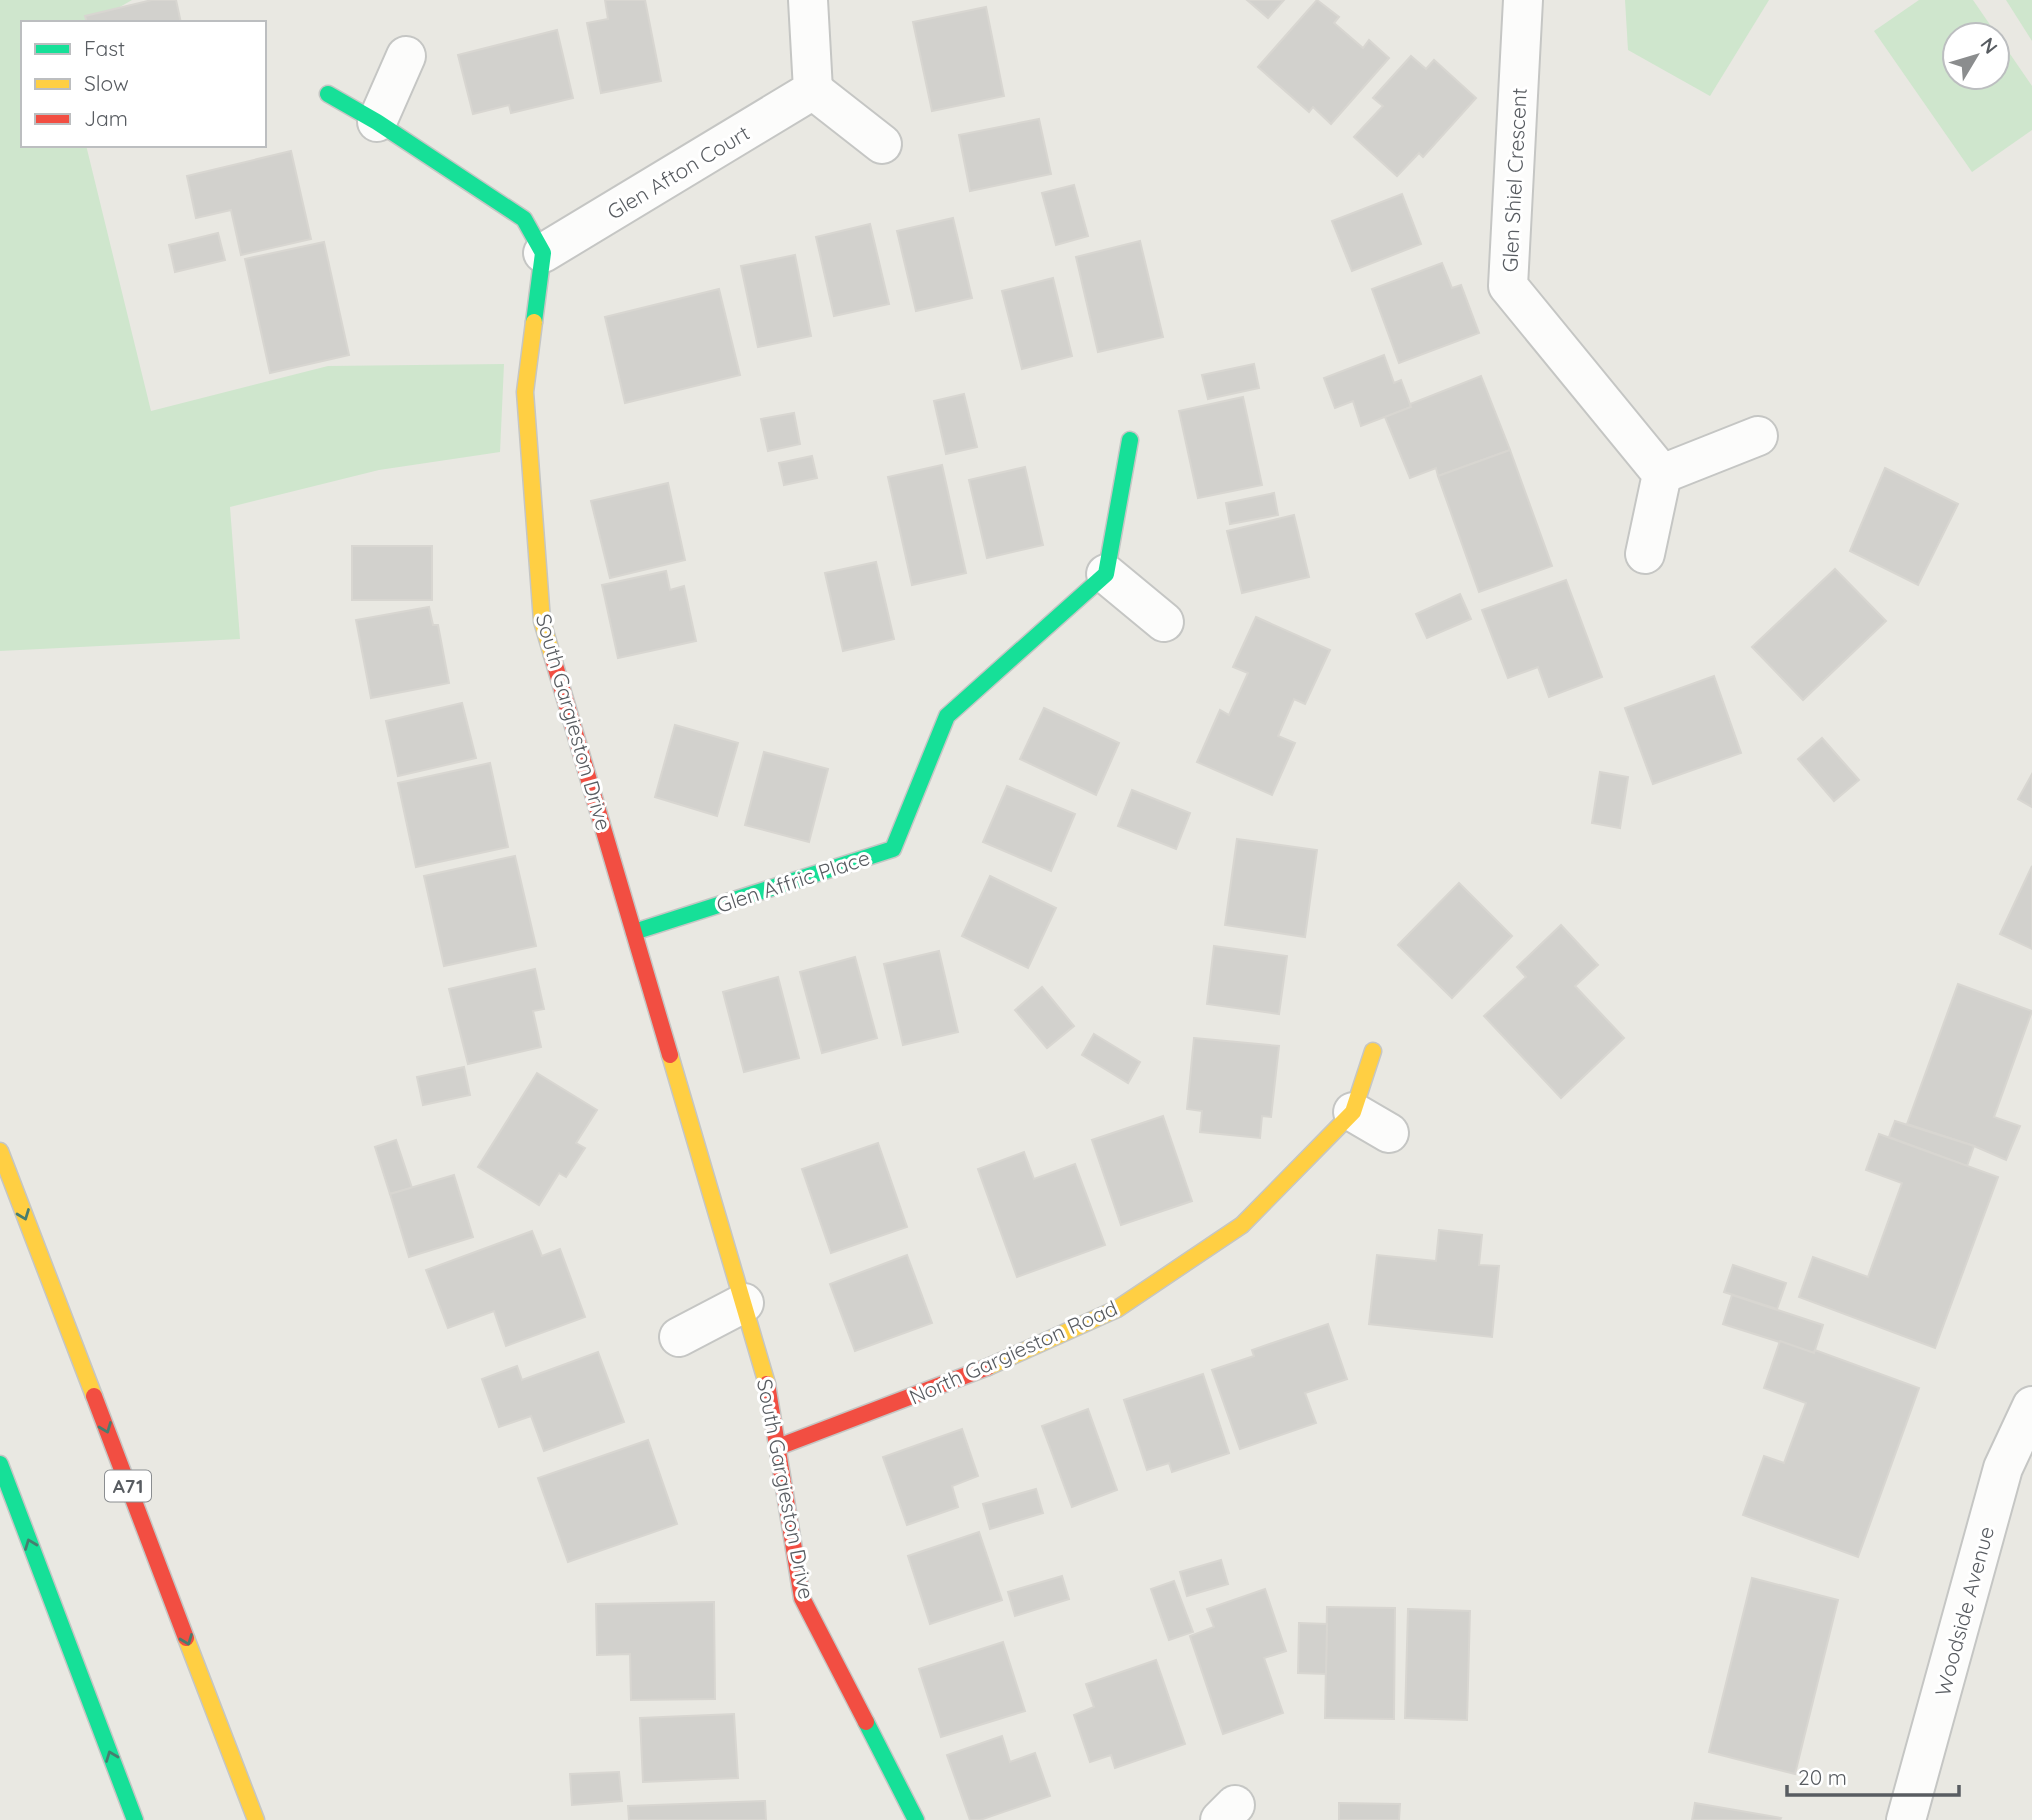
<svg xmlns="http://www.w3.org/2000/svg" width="2032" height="1820" font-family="Quicksand,sans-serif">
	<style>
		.green { fill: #cfe6cd }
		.building { fill: #d2d1cd; stroke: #d8d6d1; stroke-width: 2 }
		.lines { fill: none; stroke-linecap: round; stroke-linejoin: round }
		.street-casing { stroke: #c5c6c4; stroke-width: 42 }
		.fast-casing { stroke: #c5c6c4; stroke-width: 19 }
		.slow-casing { stroke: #c5c6c4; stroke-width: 19 }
		.jam-casing { stroke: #c5c6c4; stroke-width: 19 }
		.street { stroke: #fcfcfb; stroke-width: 38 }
		.fast { stroke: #16e098; stroke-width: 16 }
		.slow { stroke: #ffcf43; stroke-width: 16 }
		.jam { stroke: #f24e42; stroke-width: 16 }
		.oneway { stroke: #487d6f }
		.labels { text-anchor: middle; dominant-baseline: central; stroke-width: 6; stroke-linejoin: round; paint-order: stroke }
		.shield { fill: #fff; stroke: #8a8d90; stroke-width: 2 }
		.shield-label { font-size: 19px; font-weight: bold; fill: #585c61 }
		.street-label { font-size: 21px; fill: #585c61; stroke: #fff }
	</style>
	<rect width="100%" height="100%" fill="#e9e8e2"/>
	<g class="green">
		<polygon points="0,0 132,0 92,23 23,23 23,145 86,145 151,411 328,366 504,364 500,452 379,470 230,507 240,639 0,651"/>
		<polygon points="1625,0 1769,0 1710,96 1628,50"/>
		<polygon points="1919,0 1973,0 1997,35 1955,35 1955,77 1997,77 1997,35 2032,86 2032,130 1972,172 1874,31"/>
		<polygon points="2006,0 2032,0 2032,41"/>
	</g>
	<g class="building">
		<polygon points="152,0 176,0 181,23 87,23 85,16"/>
		<polygon points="605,0 645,0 661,81 601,93 587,23 608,19"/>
		<polygon points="1247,0 1284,0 1268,18"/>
		<polygon points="1317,0 1339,17 1334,23 1363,48 1369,40 1389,58 1331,124 1313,107 1309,112 1258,67"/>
		<polygon points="986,7 1004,96 932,111 913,22"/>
		<polygon points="557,30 573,98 511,113 509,105 473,114 458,55"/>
		<polygon points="1411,56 1426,69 1434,60 1476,98 1423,157 1419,153 1397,176 1354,137 1383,106 1373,98"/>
		<polygon points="1039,119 1051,174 970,191 959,135"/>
		<polygon points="291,151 311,239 241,255 231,210 196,218 187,176"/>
		<polygon points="1074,185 1088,236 1056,245 1042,193"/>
		<polygon points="1402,194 1421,244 1352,271 1332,221"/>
		<polygon points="953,218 972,298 916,311 897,231"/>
		<polygon points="870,224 889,304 834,316 816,237"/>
		<polygon points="218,233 225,260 175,272 169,245"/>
		<polygon points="1140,241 1163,337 1098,352 1076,257"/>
		<polygon points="324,242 349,355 270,373 245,259"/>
		<polygon points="795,255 811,336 758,347 741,266"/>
		<polygon points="1442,263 1452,288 1461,285 1479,333 1399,363 1372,289"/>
		<polygon points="1053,278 1072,356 1022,369 1002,291"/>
		<polygon points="719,289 740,375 625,403 605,317"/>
		<polygon points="1384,355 1394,383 1401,380 1411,407 1361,426 1353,401 1335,408 1324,378"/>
		<polygon points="1254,364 1259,388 1208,399 1202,375"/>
		<polygon points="1481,376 1510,450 1438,476 1436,468 1410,478 1385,417 1411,407 1410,404"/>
		<polygon points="964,394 977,447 946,454 934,401"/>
		<polygon points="1243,397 1262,485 1198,498 1179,411"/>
		<polygon points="794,413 800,444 768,451 761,419"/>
		<polygon points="1510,450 1552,566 1479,592 1438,476"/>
		<polygon points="812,456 817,478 784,485 779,463"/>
		<polygon points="942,465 966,573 912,585 888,477"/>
		<polygon points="1025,467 1043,545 987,558 969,480"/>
		<polygon points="1885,468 1958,504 1918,585 1850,551"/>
		<polygon points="668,483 685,560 610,578 591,501"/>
		<polygon points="1274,493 1278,515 1230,524 1226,503"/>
		<polygon points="1294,515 1309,577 1242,593 1227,531"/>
		<rect x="352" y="546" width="80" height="54"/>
		<polygon points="876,562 894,639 843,651 825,573"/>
		<polygon points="1835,569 1886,621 1803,700 1752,647"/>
		<polygon points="666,571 670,590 684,586 696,641 618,658 602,585"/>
		<polygon points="1566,580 1602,677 1549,697 1538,667 1508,678 1482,610"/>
		<polygon points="1460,594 1471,619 1427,638 1416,614"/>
		<polygon points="429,607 433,625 438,625 449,683 371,698 356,620"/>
		<polygon points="1256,617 1330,650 1305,704 1294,699 1278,736 1295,743 1272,795 1197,762 1220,710 1229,715 1248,673 1233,667"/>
		<polygon points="1714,676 1741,753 1653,784 1625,708"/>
		<polygon points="462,703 476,758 398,776 386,721"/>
		<polygon points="1044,708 1119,743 1096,795 1020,759"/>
		<polygon points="675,725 738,743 717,816 655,797"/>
		<polygon points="1822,738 1859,780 1834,801 1798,759"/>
		<polygon points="764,752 828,769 809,842 745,825"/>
		<polygon points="490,763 508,847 416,867 398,783"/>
		<polygon points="1600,772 1628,777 1620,828 1592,823"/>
		<polygon points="2032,774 2032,807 2018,799"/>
		<polygon points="1007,786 1075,814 1051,871 983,842"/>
		<polygon points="1132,790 1190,813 1176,849 1118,826"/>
		<polygon points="1237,839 1317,850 1305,937 1225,925"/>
		<polygon points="515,856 536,946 444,966 424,876"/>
		<polygon points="2032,866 2032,949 2000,934"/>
		<polygon points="990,876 1056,908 1028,968 962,936"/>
		<polygon points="1459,883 1512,936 1452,998 1398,945"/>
		<polygon points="1561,925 1598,965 1575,986 1624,1038 1561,1098 1484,1016 1526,977 1517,967"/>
		<polygon points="1214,946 1287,956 1279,1014 1207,1004"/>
		<polygon points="939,951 958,1032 903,1045 884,964"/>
		<polygon points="855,957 877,1038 822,1053 800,972"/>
		<polygon points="535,969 544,1009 533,1011 541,1047 468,1064 449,989"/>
		<polygon points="778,977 799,1058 744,1072 723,992"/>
		<polygon points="1958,984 2032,1011 1994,1117 2020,1126 2006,1160 1974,1146 1907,1124"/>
		<polygon points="1042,987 1074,1026 1047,1048 1015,1010"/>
		<polygon points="1094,1034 1140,1062 1128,1083 1082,1055"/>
		<polygon points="1194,1038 1279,1046 1271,1117 1262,1116 1260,1138 1200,1132 1202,1111 1187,1109"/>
		<polygon points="464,1067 470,1095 423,1105 417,1077"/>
		<polygon points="537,1073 597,1110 576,1143 585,1148 566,1177 559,1173 539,1205 478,1167"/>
		<polygon points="1163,1116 1192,1201 1121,1225 1092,1140"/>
		<polygon points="1895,1121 1974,1146 1967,1166 1889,1137"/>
		<polygon points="1879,1134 1998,1177 1935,1348 1799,1297 1813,1257 1868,1277 1902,1183 1866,1170"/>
		<polygon points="396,1140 412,1188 390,1194 375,1147"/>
		<polygon points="878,1143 907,1227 831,1253 802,1169"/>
		<polygon points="1024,1152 1034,1179 1075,1164 1105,1245 1017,1277 978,1169"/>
		<polygon points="454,1175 473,1237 409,1257 390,1194"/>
		<polygon points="1439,1230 1482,1235 1479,1265 1499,1266 1492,1337 1369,1324 1377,1255 1436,1261"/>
		<polygon points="532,1231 542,1256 560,1249 585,1317 506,1346 494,1311 448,1328 426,1270"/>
		<polygon points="907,1255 932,1323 855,1351 830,1284"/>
		<polygon points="1733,1265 1786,1283 1777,1309 1724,1292"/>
		<polygon points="1732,1295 1823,1325 1814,1353 1723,1324"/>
		<polygon points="1328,1324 1347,1379 1305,1393 1316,1423 1240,1449 1212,1370 1254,1356 1252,1350"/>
		<polygon points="1780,1341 1814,1353 1815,1350 1919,1388 1858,1557 1743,1515 1764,1456 1784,1463 1806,1403 1764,1388"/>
		<polygon points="598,1352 624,1422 544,1451 531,1416 499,1427 482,1379 517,1366 522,1380"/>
		<polygon points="1203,1374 1229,1453 1172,1472 1169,1463 1147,1470 1124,1400"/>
		<polygon points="1088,1409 1117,1490 1072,1507 1042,1426"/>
		<polygon points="962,1429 978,1476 952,1486 958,1507 907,1525 883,1457"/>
		<polygon points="648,1440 677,1524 568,1562 538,1478"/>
		<polygon points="1036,1489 1043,1513 990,1529 983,1504"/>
		<polygon points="979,1532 1002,1600 930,1624 908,1556"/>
		<polygon points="1221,1560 1228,1584 1187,1596 1180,1572"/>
		<polygon points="1062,1576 1069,1599 1015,1616 1008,1592"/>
		<polygon points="1752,1578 1838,1600 1795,1774 1709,1752"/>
		<polygon points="1174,1581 1193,1632 1169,1640 1151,1589"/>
		<polygon points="1265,1589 1286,1651 1264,1658 1283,1713 1223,1734 1190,1636 1214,1627 1207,1609"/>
		<polygon points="714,1602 715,1699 631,1700 630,1654 597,1655 596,1604"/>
		<polygon points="1327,1607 1395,1608 1394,1719 1325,1718"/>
		<polygon points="1408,1609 1470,1611 1467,1720 1405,1718"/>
		<polygon points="1299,1623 1327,1624 1326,1674 1298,1673"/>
		<polygon points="1003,1642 1025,1711 941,1737 919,1669"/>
		<polygon points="1156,1660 1185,1744 1115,1768 1111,1755 1090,1762 1074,1715 1094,1707 1086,1684"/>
		<polygon points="734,1714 738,1778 643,1782 640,1718"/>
		<polygon points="1002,1736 1010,1762 1035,1753 1050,1796 980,1820 970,1820 947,1755"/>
		<polygon points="619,1772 622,1801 572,1805 570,1774"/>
		<polygon points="765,1801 766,1820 629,1820 628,1806"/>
		<polygon points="1339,1803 1400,1804 1399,1820 1339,1820"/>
		<polygon points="1695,1803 1781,1818 1780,1820 1692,1820"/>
	</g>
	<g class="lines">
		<defs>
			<g id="street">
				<polyline points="1523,0 1508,286 1662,474 1645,554"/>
				<polyline points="813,90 882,144"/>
				<polyline points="377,122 406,56"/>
				<polyline points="543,253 813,90 808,0"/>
				<polyline points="1662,474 1758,436"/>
				<polyline points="1106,574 1164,622"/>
				<polyline points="1353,1112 1389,1133"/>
				<polyline points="679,1337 744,1303"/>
				<polyline points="1220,1820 1235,1805"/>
				<polyline points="1906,1820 2003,1468 2032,1406"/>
			</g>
			<g id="fast">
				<polyline points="328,94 377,122 524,219 543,253 534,322"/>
				<polyline points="634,932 893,849 947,716 1106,574 1130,440"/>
				<polyline points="0,1464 135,1820"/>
				<polyline points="866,1722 916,1820"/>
			</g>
			<g id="slow">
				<polyline points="534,322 525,392 542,621 552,655"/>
				<polyline points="670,1055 767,1384"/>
				<polyline points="0,1151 94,1396"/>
				<polyline points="988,1367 1117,1309 1242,1225 1353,1112 1373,1051"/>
				<polyline points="186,1638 256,1820"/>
			</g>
			<g id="jam">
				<polyline points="552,655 670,1055"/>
				<polyline points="767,1384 802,1598 866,1722"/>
				<polyline points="94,1396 186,1638"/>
				<polyline points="778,1447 988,1367"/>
			</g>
		</defs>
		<use href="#street" class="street-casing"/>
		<use href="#fast" class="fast-casing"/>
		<use href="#slow" class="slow-casing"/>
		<use href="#jam" class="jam-casing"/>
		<use href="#street" class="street"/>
		<use href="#fast" class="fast"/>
		<use href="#slow" class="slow"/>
		<use href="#jam" class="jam"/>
	</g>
	<defs><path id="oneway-chevron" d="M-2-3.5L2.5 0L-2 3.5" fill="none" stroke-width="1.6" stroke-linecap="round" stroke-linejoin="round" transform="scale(1.75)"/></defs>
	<g class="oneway">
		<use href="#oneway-chevron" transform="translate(24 1215) rotate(69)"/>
		<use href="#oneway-chevron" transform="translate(106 1428) rotate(69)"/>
		<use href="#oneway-chevron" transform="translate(30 1544) rotate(-111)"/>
		<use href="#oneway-chevron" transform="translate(187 1640) rotate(69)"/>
		<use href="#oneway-chevron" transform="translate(111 1756) rotate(-111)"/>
	</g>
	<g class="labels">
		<rect class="shield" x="105" y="1470.5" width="46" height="31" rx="5"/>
		<g class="shield-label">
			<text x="128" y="1486">A71</text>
		</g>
		<g class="street-label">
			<text transform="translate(678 172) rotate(-31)">Glen Afton Court</text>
			<text transform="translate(1514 180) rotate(-87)">Glen Shiel Crescent</text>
			<text transform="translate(574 722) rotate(74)">South Gargieston Drive</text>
			<text transform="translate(793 881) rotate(-18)">Glen Affric Place</text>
			<text transform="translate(1013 1352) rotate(-24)">North Gargieston Road</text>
			<text transform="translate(786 1489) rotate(79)">South Gargieston Drive</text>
			<text transform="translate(1964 1611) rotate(-75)">Woodside Avenue</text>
		</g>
	</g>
	<rect x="21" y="21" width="245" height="126" fill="#ffffff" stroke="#bcbec0" stroke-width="2"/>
	<rect x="35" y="44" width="35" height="10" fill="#16e098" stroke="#bcbec0" stroke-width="2"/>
	<text x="84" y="56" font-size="21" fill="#585c61">Fast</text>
	<rect x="35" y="79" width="35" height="10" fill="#ffcf43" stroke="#bcbec0" stroke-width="2"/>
	<text x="84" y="91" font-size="21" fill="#585c61">Slow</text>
	<rect x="35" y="114" width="35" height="10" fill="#f24e42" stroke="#bcbec0" stroke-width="2"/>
	<text x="84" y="126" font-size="21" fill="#585c61">Jam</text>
	<g transform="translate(1976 56) rotate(52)"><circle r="33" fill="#ffffff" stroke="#bcbec0" stroke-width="2"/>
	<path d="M0-5L12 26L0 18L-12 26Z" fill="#8b8d8e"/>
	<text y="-10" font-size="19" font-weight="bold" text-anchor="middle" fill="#585c61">N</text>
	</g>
	<path d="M1787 1785v10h172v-10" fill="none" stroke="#585c61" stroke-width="3.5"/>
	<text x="1798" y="1785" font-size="21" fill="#585c61" stroke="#ffffff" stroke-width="5" paint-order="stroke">20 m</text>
</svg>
